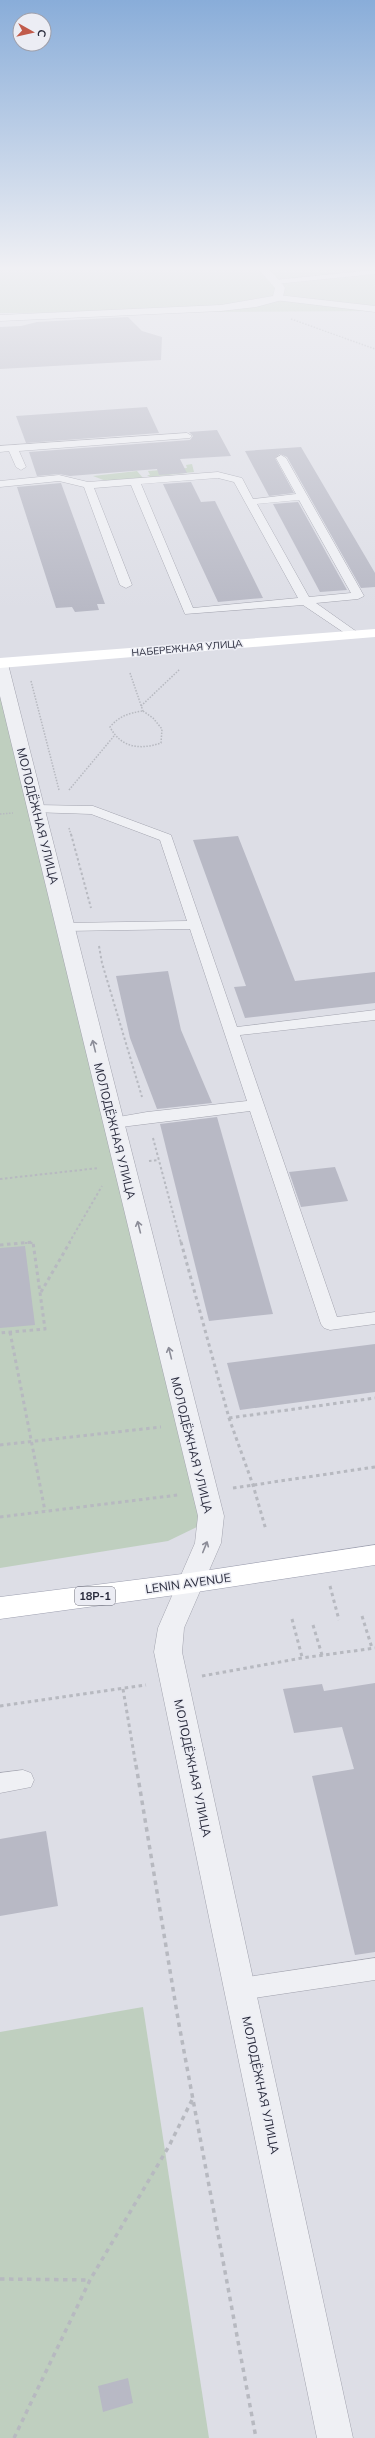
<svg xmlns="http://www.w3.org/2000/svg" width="375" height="2438" font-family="Mulish,sans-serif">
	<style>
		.green { fill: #bfcfbf }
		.building { fill: #b8b9c5 }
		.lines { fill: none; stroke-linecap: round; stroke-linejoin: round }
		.lane-casing { stroke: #a3a4af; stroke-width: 1 }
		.street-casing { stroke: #a3a4af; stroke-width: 1 }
		.primary-casing { stroke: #9ea0b0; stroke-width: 1 }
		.path-far3 { stroke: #b7b9c0; stroke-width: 1.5; stroke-dasharray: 1.5 1.5; stroke-linecap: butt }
		.path-far2 { stroke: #b7b9c0; stroke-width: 2; stroke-dasharray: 2.5 2.5; stroke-linecap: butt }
		.path-far1 { stroke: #b7b9c0; stroke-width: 3; stroke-dasharray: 3.5 3.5; stroke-linecap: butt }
		.path { stroke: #b7b9c0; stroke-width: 3.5; stroke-dasharray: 4.5 4.5; stroke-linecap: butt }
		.lane { fill: #eff0f4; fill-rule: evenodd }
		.street { fill: #eff0f4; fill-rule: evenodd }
		.secondary { fill: #fff; fill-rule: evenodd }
		.primary { fill: #fff; fill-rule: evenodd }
		.oneway { stroke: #8c8d98 }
		.labels { text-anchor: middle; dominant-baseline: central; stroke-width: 3; stroke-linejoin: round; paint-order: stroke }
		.far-street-label { font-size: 10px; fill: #282a3b; stroke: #ecedf4 }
		.shield { fill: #ecedf4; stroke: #636472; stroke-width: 1 }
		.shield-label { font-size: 11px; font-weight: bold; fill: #282a3b }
		.street-label { font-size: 12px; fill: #282a3b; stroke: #ecedf4 }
	</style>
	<rect width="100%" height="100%" fill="#dddee6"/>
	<g class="green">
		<polygon points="0,268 375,268 375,311 0,313"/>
		<polygon points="192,464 194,472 150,477 147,475 150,475 148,471 187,468 186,465"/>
		<polygon points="137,471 143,478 106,481 93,476"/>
		<polygon points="0,696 31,807 201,1525 168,1541 0,1568"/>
		<polygon points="143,2007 209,2438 0,2438 0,2032"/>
	</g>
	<g class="building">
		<polygon points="128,317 142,331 162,337 161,360 0,369 0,327 21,326 37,322"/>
		<polygon points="147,407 159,433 26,443 16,416"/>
		<polygon points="217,430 231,456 180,459 187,473 159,475 157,469 70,476 59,474 37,476 29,452 190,440 193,436 189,432"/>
		<polygon points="301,447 375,573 375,587 361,588 287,457 280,454 275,458 294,493 269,496 245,451"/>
		<polygon points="191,482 201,502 215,501 263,598 218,602 163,484"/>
		<polygon points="61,483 105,604 97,604 99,610 75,612 72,607 56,608 17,487"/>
		<polygon points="298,502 347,590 320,592 273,504"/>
		<polygon points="238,836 295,981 375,972 375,1003 245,1018 234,987 246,986 193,840"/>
		<polygon points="168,971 181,1030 212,1103 157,1109 130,1038 116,976"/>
		<polygon points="217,1117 273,1314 209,1321 160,1124"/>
		<polygon points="335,1167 348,1201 301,1207 289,1172"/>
		<polygon points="25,1246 35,1325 0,1328 0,1248"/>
		<polygon points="375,1344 375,1392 240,1410 227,1363"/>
		<polygon points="375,1683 375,1952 355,1955 312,1776 354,1769 342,1727 294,1733 283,1689 322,1684 324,1691"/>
		<polygon points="46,1831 58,1906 0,1916 0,1839"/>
		<polygon points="128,2378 133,2403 103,2412 98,2386"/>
	</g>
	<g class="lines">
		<defs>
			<g id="lane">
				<polygon points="375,270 375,274 275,284 271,282 275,280"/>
				<polygon points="278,295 375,306 375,312 275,300 275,296"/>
				<polygon points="187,433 192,436 190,438 19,451 26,467 21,470 16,467 9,451 0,452 0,446"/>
				<path d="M 281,455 L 286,458 L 364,596 L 358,599 L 316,603 L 357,632 L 357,636 L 349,636 L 303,605 L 185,614 L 131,485 L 94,488 L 132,585 L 126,588 L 120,585 L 84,487 L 59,481 L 0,487 L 0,481 L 59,475 L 88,482 L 218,472 L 242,478 L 253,499 L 296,494 L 276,458 ZM 218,478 L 234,482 L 298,598 L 193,608 L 141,484 ZM 299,500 L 351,593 L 309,597 L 257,504 Z"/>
				<polygon points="36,805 93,806 171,835 237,1027 375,1010 375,1020 240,1035 337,1317 375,1312 375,1324 330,1330 324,1328 321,1324 250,1111 113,1128 107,1127 105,1123 107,1119 147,1112 247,1101 190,929 65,931 58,927 65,923 187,921 160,840 91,814 31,812 29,809"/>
				<polygon points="23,1770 31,1773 34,1780 31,1787 0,1793 0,1773"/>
				<polygon points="375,1958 375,1980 241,2000 232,1997 229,1989 232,1981 241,1978"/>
			</g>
			<g id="street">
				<polygon points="257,268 268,268 284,286 285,288 282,300 256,307 221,311 0,321 0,315 221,305 273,296 275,288"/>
				<polygon points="0,659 8,664 224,1516 221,1543 184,1628 182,1652 353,2438 317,2438 154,1652 158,1628 195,1543 198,1516 0,696"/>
			</g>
			<polygon id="primary" points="375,1545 375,1565 190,1593 0,1619 0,1597 190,1573"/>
		</defs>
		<use href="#lane" class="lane-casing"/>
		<use href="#street" class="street-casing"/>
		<use href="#primary" class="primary-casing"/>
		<g class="path-far3">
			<polyline points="291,319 375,349"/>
			<polyline points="130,673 143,711"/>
			<polyline points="31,681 59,790"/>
			<polyline points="141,706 180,669"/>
			<path d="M 143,711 L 153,718 L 162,729 L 161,743 C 140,750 121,748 110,727 C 119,716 129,713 143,711 Z"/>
			<polyline points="69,790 114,736"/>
			<polyline points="0,814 13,813"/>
			<polyline points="69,828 71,835"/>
		</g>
		<g class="path-far2">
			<polyline points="71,834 91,908"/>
			<polyline points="99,946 102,963 142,1097"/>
			<polyline points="153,1138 181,1243"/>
			<polyline points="149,1161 159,1160"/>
			<polyline points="0,1179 99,1168"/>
			<polyline points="25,1243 33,1243"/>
			<polyline points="69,1243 102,1186"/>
		</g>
		<g class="path-far1">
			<polyline points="181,1242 229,1418 253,1485 266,1530"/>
			<polyline points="0,1245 33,1242 45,1329 0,1333"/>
			<polyline points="41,1292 70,1242"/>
			<polyline points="10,1332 45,1511"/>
			<polyline points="229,1418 375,1398"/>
			<polyline points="0,1445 161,1427"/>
			<polyline points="233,1488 375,1467"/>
			<polyline points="0,1517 178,1495"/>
			<polyline points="330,1586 339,1620"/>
			<polyline points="362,1616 372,1648"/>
			<polyline points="292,1619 302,1657"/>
			<polyline points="313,1625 322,1655"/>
			<polyline points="202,1676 302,1658 375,1648"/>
			<polyline points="123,1689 136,1766"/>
			<polyline points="0,1706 146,1685"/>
		</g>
		<g class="path">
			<polyline points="136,1765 178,2019 256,2438"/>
			<polyline points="0,2279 90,2280"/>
			<polyline points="14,2438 90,2280 169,2146 192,2100"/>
		</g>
		<use href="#lane" class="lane"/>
		<use href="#street" class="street"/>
		<polygon class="secondary" points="375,629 375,637 0,668 0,658"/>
		<use href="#primary" class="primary"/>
	</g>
	<defs><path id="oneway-shaft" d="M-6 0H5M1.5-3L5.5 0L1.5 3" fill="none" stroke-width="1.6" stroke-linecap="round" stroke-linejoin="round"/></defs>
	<g class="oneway">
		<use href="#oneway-shaft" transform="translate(94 1046) rotate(-104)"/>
		<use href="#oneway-shaft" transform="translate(139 1227) rotate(-104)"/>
		<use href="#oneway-shaft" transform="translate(170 1353) rotate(-104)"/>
		<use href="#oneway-shaft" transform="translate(205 1547) rotate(-68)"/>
	</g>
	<linearGradient id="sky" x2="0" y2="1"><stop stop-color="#89add9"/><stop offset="0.44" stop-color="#f0f0f4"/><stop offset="1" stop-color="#f0f0f4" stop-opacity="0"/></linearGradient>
	<rect width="375" height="610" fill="url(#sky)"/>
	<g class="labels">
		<g class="far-street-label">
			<text transform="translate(187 648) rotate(-5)">НАБЕРЕЖНАЯ УЛИЦА</text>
		</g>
		<rect class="shield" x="75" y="1587" width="40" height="18" rx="3"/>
		<g class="shield-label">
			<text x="95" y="1596">18Р-1</text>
		</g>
		<g class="street-label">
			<text transform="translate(38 816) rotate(76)">МОЛОДЁЖНАЯ УЛИЦА</text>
			<text transform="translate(115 1131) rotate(76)">МОЛОДЁЖНАЯ УЛИЦА</text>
			<text transform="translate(192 1445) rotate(76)">МОЛОДЁЖНАЯ УЛИЦА</text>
			<text transform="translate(188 1583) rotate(-8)">LENIN AVENUE</text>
			<text transform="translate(193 1768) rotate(78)">МОЛОДЁЖНАЯ УЛИЦА</text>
			<text transform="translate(261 2085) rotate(78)">МОЛОДЁЖНАЯ УЛИЦА</text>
		</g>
	</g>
	<g transform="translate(32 32) rotate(98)"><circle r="19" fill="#ecedf4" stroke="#9e9faa"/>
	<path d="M0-3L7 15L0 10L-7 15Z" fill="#c15b4b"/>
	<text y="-6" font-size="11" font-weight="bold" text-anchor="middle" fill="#282a3b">С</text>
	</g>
</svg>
